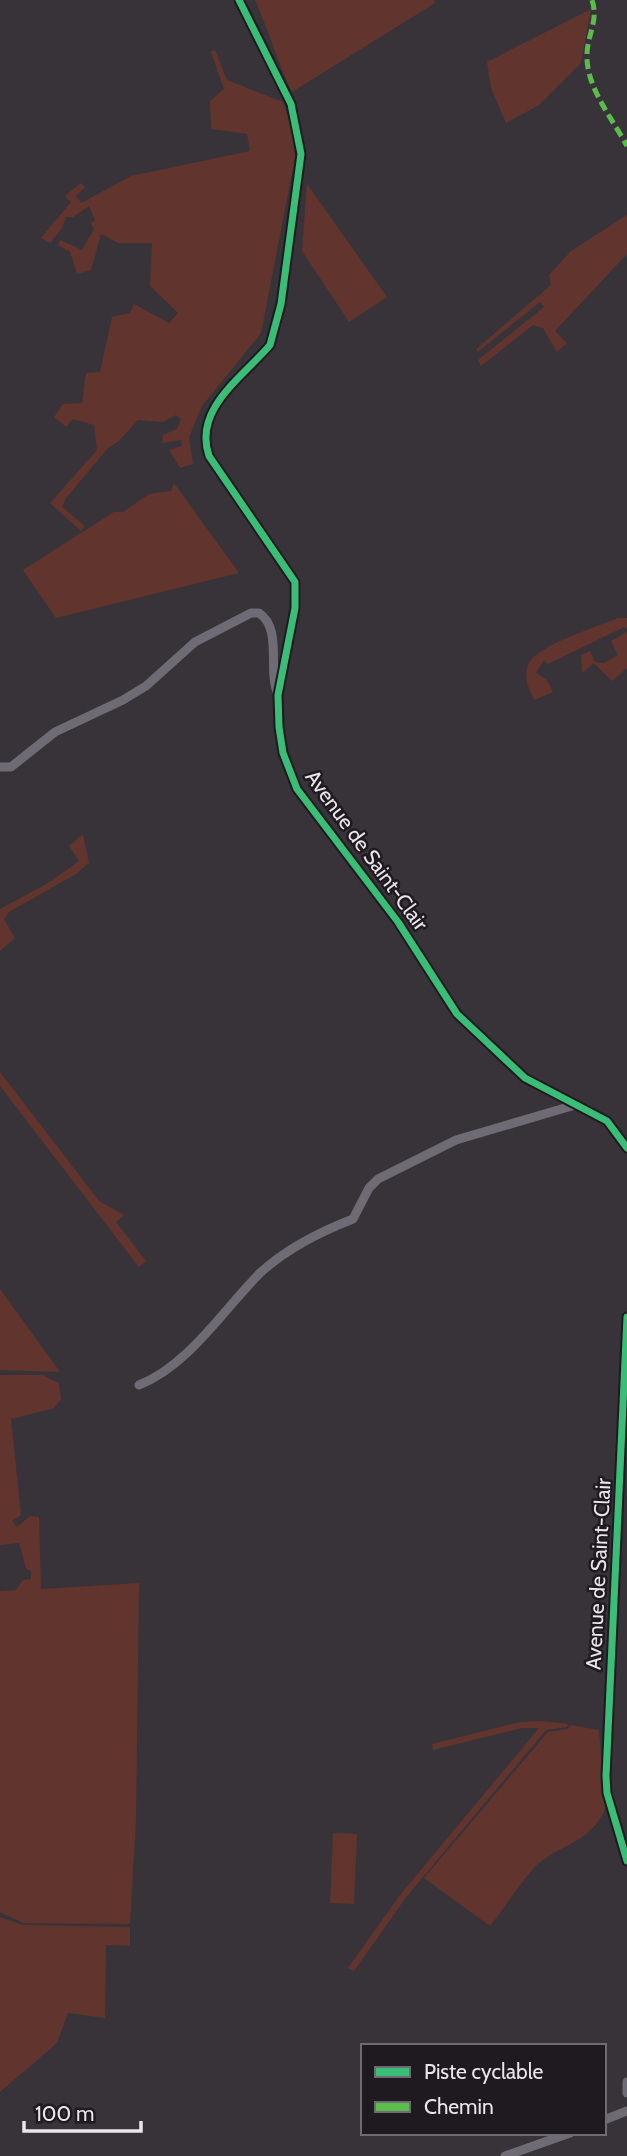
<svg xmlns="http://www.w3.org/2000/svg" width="627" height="2156" font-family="Cabin,sans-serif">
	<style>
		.green { fill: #62342e }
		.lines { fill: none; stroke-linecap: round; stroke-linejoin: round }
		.minor { stroke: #6e6b75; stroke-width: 9 }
		.quiet { stroke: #5cbc4b; stroke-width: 5; stroke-dasharray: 10 5; stroke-linecap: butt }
		.cycleway-casing { stroke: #1e1a1f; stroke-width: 11 }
		.cycleway { stroke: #3abd76; stroke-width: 7 }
		.labels { text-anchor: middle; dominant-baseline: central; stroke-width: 5; stroke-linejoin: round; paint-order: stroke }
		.street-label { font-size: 21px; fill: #ebe5ec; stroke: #1e1a1f }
	</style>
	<rect width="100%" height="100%" fill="#383338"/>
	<g class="green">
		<path d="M 255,0 L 434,0 L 435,3 L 292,92 C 277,61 269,31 255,0 Z"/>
		<polygon points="591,9 581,63 539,105 506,123 491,88 487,62"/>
		<polygon points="215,50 227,80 283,102 293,133 295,158 261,333 202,406 189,437 193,464 180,468 169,450 182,446 181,440 162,443 163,435 177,429 181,419 176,415 162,422 138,420 119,441 108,448 66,498 62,507 85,526 81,531 50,503 97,450 94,425 73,419 66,427 54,417 63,404 82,403 86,373 100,372 112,317 130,313 134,304 169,323 178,313 150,286 152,243 118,243 101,234 91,270 77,274 70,252 58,245 60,240 82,250 94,229 91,224 95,220 89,206 73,217 66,217 62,228 50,243 41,238 71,202 65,196 81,183 85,187 76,196 81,203 131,176 250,151 247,134 211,129 210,101 224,89 211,52"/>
		<polygon points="307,184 387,297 349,322 302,251"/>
		<polygon points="627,215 627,254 555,331 567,343 557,352 543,328 533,325 481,366 478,360 544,307 540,302 478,352 476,349 551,285 549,275 571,251"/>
		<polygon points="174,483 239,573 56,618 23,570 114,512 123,512 149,494 171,491"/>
		<path d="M 618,618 L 627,618 L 627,629 L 624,627 L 548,664 L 544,660 L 536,673 L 547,680 L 553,692 L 534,700 C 530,690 524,680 527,668 C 531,646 598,627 618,618 Z"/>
		<polygon points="627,632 627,668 612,681 594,663 582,673 581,655 590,651 595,662 604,663 618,655 611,641"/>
		<polygon points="83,834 89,863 76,874 9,912 4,919 15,938 0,951 0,909 48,883 79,861 69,846"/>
		<polygon points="0,1072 99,1201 124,1215 116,1222 146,1261 139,1267 0,1086"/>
		<polygon points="0,1289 60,1372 0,1370"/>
		<polygon points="0,1375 42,1375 59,1383 61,1399 54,1408 11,1419 21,1515 12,1521 17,1527 30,1516 39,1517 41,1589 139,1583 136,1819 130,1924 23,1923 0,1912 0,1591 16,1590 23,1580 31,1579 31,1571 26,1568 19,1543 0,1545"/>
		<polygon points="541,1721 568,1724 567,1727 546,1730 407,1896 354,1971 348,1968 400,1895 539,1728 522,1728 433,1750 432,1744 520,1722"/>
		<path d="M 571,1725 L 599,1730 L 605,1809 C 589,1846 558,1843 534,1868 C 518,1886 505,1907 490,1926 L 424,1878 L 548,1732 L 568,1729 Z"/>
		<polygon points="333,1833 357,1834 354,1904 330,1903"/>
		<polygon points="0,1917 23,1925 130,1927 130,1946 106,1945 105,2018 68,2013 57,2043 0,2092"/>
	</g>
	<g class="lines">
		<g class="minor">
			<path d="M 239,0 L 291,104 L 301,154 L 281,304 L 270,345 C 242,378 193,409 209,456 L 295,582 L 295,608 L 278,695 L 279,727 L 283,753 L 297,789 L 398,922 L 457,1014 L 525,1078 L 607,1121 L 627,1148"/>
			<path d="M 0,767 L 11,767 L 55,732 L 123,700 L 146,686 L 195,642 L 251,613 L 259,613 C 283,629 267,670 278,694"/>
			<polyline points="627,1317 606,1776 607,1793 627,1861"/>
			<path d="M 139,1385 C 188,1366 223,1310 260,1273 C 285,1250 322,1231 353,1219 L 369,1188 L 378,1179 L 456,1140 L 575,1105"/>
			<polyline points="627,2082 627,2093"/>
			<polyline points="604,2120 627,2111"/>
			<polyline points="505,2156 570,2133"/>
		</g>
		<path class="quiet" d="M 592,0 C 599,21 587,35 587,55 C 586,87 612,118 627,146"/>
		<defs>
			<g id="cycleway">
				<path d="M 239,0 L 291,104 L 301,154 L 281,304 L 270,345 C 242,378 193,409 209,456 L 295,582 L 295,608 L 278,695 L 279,727 L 283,753 L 297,789 L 398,922 L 457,1014 L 525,1078 L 607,1121 L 627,1148"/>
				<polyline points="627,1317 606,1776 607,1793 627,1861"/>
			</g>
		</defs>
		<use href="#cycleway" class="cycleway-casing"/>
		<use href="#cycleway" class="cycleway"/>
	</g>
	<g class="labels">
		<g class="street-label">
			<text transform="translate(367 850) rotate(54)">Avenue de Saint-Clair</text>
			<text transform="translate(598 1574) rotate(-87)">Avenue de Saint-Clair</text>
		</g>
	</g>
	<rect x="361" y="2044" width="245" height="91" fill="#1e1a1f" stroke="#706b71" stroke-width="2"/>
	<rect x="375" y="2067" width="35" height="10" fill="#3abd76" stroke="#706b71" stroke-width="2"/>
	<text x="424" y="2079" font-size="21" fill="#ebe5ec">Piste cyclable</text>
	<rect x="375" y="2102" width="35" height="10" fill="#5cbc4b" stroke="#706b71" stroke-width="2"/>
	<text x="424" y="2114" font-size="21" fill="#ebe5ec">Chemin</text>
	<path d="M24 2121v10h117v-10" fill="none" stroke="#ebe5ec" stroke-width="3.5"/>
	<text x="35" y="2121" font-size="21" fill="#ebe5ec" stroke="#1e1a1f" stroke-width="5" paint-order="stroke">100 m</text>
</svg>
